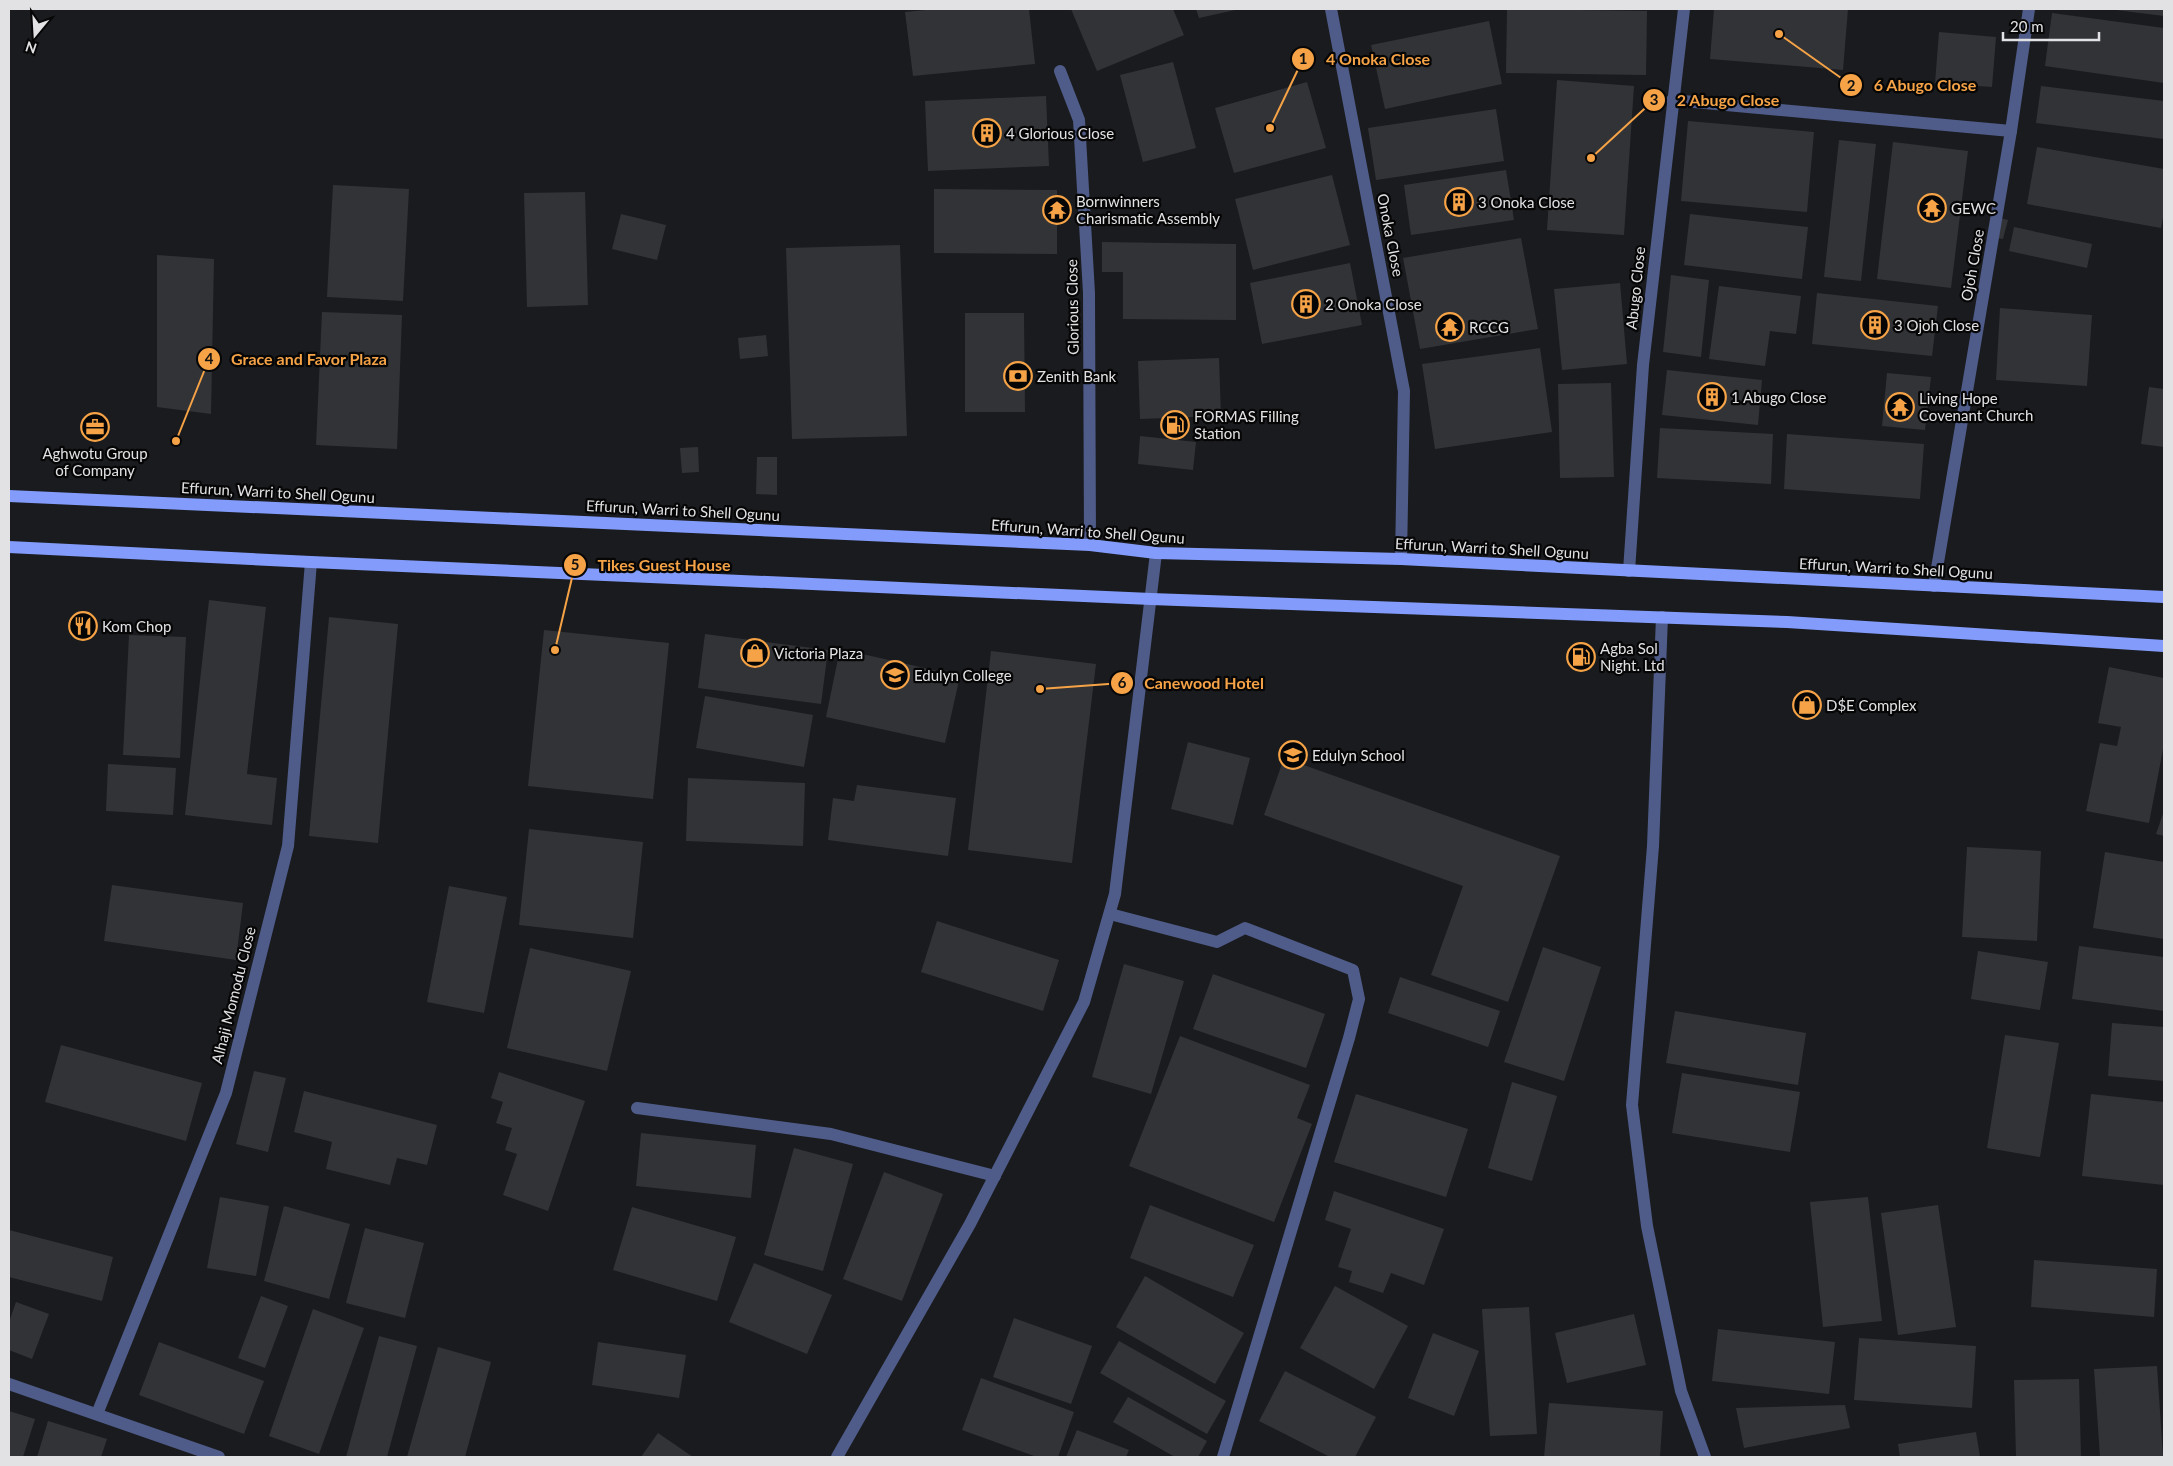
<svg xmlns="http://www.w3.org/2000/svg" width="2173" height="1466" font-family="Lato,sans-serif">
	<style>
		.building { fill: #323336 }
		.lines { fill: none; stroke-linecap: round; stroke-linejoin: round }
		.minor { stroke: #4f5c89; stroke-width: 12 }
		.major { stroke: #839cfb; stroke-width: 12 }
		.labels { text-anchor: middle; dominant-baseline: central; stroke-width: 4.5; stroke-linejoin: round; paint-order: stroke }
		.poi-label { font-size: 15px; fill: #e2e2e5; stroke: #060607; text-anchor: start }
		.street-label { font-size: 15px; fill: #e2e2e5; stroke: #060607 }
		.leader { fill: none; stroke: #f5a346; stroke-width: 2 }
		.callout-dot { fill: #f5a346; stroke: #060607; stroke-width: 2 }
		.mark-label { font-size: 15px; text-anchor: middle; font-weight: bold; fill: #111 }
		.callout-label { font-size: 16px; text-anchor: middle; font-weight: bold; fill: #f5a346; stroke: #060607; stroke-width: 4.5; stroke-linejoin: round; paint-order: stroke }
	</style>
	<rect width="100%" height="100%" fill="#1a1b1e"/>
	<g class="building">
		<polygon points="936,9 1029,9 1035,64 913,76 905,12"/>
		<polygon points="1071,9 1173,9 1184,35 1097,71"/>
		<polygon points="1196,9 1235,9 1235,10 1199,18"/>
		<polygon points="1507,9 1647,11 1646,75 1506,73"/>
		<polygon points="1714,9 1848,9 1843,70 1710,59"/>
		<polygon points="2116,9 2164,9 2164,16 2116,10"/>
		<polygon points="2052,13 2164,28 2164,83 2045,66"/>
		<polygon points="1489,21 1502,84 1385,109 1371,45"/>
		<polygon points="1939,32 1996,37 1992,87 1935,83"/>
		<polygon points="1173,62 1196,148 1143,162 1120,75"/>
		<polygon points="1557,80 1634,86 1624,235 1547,230"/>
		<polygon points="1307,82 1326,148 1234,173 1215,108"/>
		<polygon points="2041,86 2164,101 2164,139 2036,123"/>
		<polygon points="1046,96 1049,166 928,171 925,101"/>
		<polygon points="1496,109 1504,161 1376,180 1368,128"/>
		<polygon points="1688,121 1814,132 1807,212 1681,201"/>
		<polygon points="1839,140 1876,144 1861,281 1824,277"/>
		<polygon points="1893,142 1968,151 1951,288 1877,279"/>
		<polygon points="2037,147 2164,169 2164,212 2161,228 2027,204"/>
		<polygon points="1506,170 1514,220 1411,235 1404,185"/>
		<polygon points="1332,175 1350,245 1253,270 1235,199"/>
		<polygon points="333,185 409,189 403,301 327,297"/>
		<polygon points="934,189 1057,190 1057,254 934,253"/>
		<polygon points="585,192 588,305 527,307 524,193"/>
		<polygon points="621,214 666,225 657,260 612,249"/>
		<polygon points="1690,214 1808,227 1802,279 1684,265"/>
		<polygon points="2000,218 2008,220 2003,239 1996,238"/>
		<polygon points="2014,227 2092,244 2087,268 2009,251"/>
		<polygon points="1521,238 1538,329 1420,349 1403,258"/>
		<polygon points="1102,242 1236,244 1236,320 1123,319 1123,272 1102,272"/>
		<polygon points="900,245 907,436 792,439 786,248"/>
		<polygon points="157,255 214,259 211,414 157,407"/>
		<polygon points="1350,263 1362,325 1262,344 1250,283"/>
		<polygon points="1671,275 1709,280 1701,357 1663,352"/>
		<polygon points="1620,283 1627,364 1562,370 1554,289"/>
		<polygon points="1719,286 1801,296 1796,334 1770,331 1765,366 1709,359"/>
		<polygon points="1817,293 1938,306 1932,356 1812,344"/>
		<polygon points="2000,308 2092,315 2087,386 1996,380"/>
		<polygon points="322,312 402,315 397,449 316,445"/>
		<polygon points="965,313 1024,313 1025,412 965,412"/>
		<polygon points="766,335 768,356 740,359 738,338"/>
		<polygon points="1540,348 1552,432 1435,449 1422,364"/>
		<polygon points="1219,358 1221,416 1140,419 1138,361"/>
		<polygon points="1667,370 1762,380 1758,425 1662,415"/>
		<polygon points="1887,373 1931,377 1925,430 1882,426"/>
		<polygon points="1611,383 1614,477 1560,478 1558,384"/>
		<polygon points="2149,387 2164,389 2164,447 2141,444"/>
		<polygon points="1660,428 1773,434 1771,484 1657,478"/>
		<polygon points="1787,434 1924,444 1920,499 1784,489"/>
		<polygon points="1140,436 1196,442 1193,470 1138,464"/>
		<polygon points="698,447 699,472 682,473 680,448"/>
		<polygon points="757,457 777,457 777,495 756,494"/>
		<polygon points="209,600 266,607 247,774 277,778 272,825 185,815"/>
		<polygon points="329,617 398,624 378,843 309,836"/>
		<polygon points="544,630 669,643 653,799 528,786"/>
		<polygon points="705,634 828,650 821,704 698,688"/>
		<polygon points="129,635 186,637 180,758 123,755"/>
		<polygon points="840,649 960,676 945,743 826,717"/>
		<polygon points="991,651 1096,664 1072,863 968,850"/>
		<polygon points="2109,667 2164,678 2164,744 2149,823 2086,811 2100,743 2117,746 2121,727 2098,723"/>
		<polygon points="705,696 813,715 804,767 696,748"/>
		<polygon points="1188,742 1250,758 1233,825 1171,809"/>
		<polygon points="1284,758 1560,856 1508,1002 1431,975 1463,886 1264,815"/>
		<polygon points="108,764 176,768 173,815 106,811"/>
		<polygon points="688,778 805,783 803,846 686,841"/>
		<polygon points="857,785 956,798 948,856 828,840 833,798 854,801"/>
		<polygon points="2164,811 2164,836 2156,834"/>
		<polygon points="529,829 643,842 633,938 519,925"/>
		<polygon points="1967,847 2041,851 2037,941 1962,937"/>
		<polygon points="2105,852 2164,862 2164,939 2093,928"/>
		<polygon points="112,885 243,903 236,960 104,941"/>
		<polygon points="449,886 507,897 484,1013 427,1002"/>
		<polygon points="937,921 1059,960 1043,1011 921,972"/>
		<polygon points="2079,946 2164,957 2164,1011 2072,999"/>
		<polygon points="1543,947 1601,967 1564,1081 1504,1062"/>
		<polygon points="530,948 631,971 607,1071 507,1048"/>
		<polygon points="1978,951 2048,962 2040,1010 1971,999"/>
		<polygon points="1124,964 1184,981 1151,1094 1092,1077"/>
		<polygon points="1213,974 1325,1014 1306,1068 1193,1029"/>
		<polygon points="1400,977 1500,1011 1488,1047 1388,1013"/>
		<polygon points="1675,1011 1806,1033 1798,1085 1666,1063"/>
		<polygon points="2112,1023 2164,1027 2164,1081 2108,1076"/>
		<polygon points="2005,1035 2059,1043 2040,1157 1987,1148"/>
		<polygon points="1180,1036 1310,1085 1297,1118 1312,1124 1274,1222 1129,1166"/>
		<polygon points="61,1045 202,1083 186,1141 45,1102"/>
		<polygon points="254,1071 286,1078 268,1152 236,1144"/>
		<polygon points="499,1072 585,1101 548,1211 503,1195 517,1154 505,1150 512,1128 496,1123 503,1102 491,1098"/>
		<polygon points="1682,1073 1800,1092 1790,1152 1672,1133"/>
		<polygon points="1512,1082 1557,1096 1532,1181 1488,1168"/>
		<polygon points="304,1091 437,1125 427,1165 397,1158 390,1185 326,1169 332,1142 294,1132"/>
		<polygon points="1356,1094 1468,1129 1446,1197 1334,1162"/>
		<polygon points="2091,1094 2164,1102 2164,1185 2082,1176"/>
		<polygon points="641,1133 756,1145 751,1198 636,1186"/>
		<polygon points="794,1148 853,1164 823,1271 764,1255"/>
		<polygon points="884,1172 943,1194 902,1301 843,1279"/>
		<polygon points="1334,1191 1444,1229 1424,1285 1391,1273 1383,1293 1349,1282 1352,1271 1338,1267 1351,1229 1325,1220"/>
		<polygon points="220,1197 269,1206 256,1276 207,1268"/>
		<polygon points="1868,1197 1882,1321 1823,1327 1810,1202"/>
		<polygon points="1150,1205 1254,1245 1233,1297 1130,1258"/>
		<polygon points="1938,1205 1956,1327 1898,1335 1881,1213"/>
		<polygon points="284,1206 350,1224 329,1299 264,1281"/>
		<polygon points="632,1207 736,1237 717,1301 613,1270"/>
		<polygon points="365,1228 424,1243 405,1318 346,1303"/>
		<polygon points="9,1230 113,1257 102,1301 9,1277"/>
		<polygon points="2034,1260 2157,1269 2154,1317 2031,1307"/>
		<polygon points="754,1263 832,1295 807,1354 729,1322"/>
		<polygon points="1145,1276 1244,1333 1215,1384 1116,1327"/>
		<polygon points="1335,1286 1408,1326 1374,1389 1300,1348"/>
		<polygon points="261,1296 288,1306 265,1368 238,1358"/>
		<polygon points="16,1302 49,1314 32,1359 9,1350 9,1322"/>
		<polygon points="1529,1307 1537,1434 1490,1436 1482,1309"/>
		<polygon points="313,1309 364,1328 319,1454 269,1436"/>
		<polygon points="1634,1314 1646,1365 1567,1383 1555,1333"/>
		<polygon points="1014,1318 1092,1346 1071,1404 993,1377"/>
		<polygon points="1718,1329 1835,1342 1829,1394 1712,1381"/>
		<polygon points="1433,1333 1479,1351 1454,1416 1408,1398"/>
		<polygon points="379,1336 417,1346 387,1457 346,1457"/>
		<polygon points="1859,1338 1976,1346 1972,1408 1854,1400"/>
		<polygon points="1119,1341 1226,1401 1207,1434 1100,1373"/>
		<polygon points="159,1342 264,1381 244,1434 139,1395"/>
		<polygon points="598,1342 686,1355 679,1398 592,1385"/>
		<polygon points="438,1347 491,1362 465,1457 407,1457"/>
		<polygon points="2157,1366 2163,1457 2100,1457 2094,1369"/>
		<polygon points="1285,1371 1376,1417 1355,1457 1330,1457 1259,1421"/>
		<polygon points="981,1378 1074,1412 1058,1457 1037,1457 962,1430"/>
		<polygon points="2079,1379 2081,1457 2016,1457 2014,1380"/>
		<polygon points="1128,1397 1207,1441 1198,1457 1175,1457 1113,1422"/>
		<polygon points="1549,1403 1663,1411 1660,1457 1544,1457"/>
		<polygon points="1845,1405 1850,1428 1744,1448 1736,1408"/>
		<polygon points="9,1411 35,1419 23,1457 9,1457"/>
		<polygon points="48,1421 107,1439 101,1457 37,1457"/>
		<polygon points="1077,1430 1129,1450 1126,1457 1066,1457"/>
		<polygon points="1976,1432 1980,1457 1900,1457 1898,1444"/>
		<polygon points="658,1433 693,1457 641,1457"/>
	</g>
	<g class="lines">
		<g class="minor">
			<polyline points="1331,9 1404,391 1401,559"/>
			<polyline points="1060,71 1079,120 1089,293 1090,545"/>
			<polyline points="1672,100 2011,131"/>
			<polyline points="1629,571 1643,365 1684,9"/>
			<polyline points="1934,586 2011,131 2029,9"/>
			<polyline points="1662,617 1653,846 1632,1105 1647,1226 1681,1391 1705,1457"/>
			<polyline points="1110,914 1217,942 1245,928 1353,970 1359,999 1349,1038 1223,1457"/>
			<polyline points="637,1108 831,1134 995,1176"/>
			<polyline points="9,1384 219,1457"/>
			<polyline points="97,1414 226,1093 288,846 311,562"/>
			<polyline points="837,1457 970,1224 1084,1002 1115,894 1156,553"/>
		</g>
		<g class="major">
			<polyline points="9,496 1090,545 1156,553 1401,559 2164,597"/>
			<polyline points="9,547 311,562 1151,599 1787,622 2164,646"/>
		</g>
	</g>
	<defs>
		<symbol id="building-ring" viewBox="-11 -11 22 22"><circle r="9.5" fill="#060607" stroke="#f5a346" stroke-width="1.5"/><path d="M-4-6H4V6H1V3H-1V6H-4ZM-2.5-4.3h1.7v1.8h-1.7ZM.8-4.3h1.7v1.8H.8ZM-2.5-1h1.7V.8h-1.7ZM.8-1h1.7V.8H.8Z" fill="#f5a346"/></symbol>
		<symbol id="temple-ring" viewBox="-11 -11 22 22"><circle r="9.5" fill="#060607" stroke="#f5a346" stroke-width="1.5"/><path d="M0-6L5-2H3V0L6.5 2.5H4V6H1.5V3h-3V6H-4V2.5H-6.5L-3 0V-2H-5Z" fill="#f5a346"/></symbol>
		<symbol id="bank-ring" viewBox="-11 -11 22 22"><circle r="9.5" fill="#060607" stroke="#f5a346" stroke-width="1.5"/><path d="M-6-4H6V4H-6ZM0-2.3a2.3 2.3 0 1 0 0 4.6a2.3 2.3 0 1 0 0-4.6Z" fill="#f5a346"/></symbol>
		<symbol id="fuel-ring" viewBox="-11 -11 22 22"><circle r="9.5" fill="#060607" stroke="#f5a346" stroke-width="1.5"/><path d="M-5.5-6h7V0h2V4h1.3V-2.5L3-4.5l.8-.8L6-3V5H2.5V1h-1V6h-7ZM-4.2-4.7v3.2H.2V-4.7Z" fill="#f5a346"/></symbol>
		<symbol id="office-ring" viewBox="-11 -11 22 22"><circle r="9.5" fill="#060607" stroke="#f5a346" stroke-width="1.5"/><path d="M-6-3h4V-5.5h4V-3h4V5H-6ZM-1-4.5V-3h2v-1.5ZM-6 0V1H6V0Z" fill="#f5a346"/></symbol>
		<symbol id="restaurant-ring" viewBox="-11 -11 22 22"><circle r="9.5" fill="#060607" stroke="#f5a346" stroke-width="1.5"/><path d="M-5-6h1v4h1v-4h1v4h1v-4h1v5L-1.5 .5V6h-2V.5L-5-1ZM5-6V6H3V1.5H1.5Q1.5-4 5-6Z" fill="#f5a346"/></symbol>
		<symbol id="shop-ring" viewBox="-11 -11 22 22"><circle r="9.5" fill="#060607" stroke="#f5a346" stroke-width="1.5"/><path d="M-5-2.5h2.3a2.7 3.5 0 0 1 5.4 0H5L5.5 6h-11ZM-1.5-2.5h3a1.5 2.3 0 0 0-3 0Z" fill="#f5a346"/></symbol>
		<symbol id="university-ring" viewBox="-11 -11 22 22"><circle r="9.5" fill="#060607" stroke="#f5a346" stroke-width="1.5"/><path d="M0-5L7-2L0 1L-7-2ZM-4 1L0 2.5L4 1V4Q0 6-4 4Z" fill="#f5a346"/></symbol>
		<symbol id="school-ring" viewBox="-11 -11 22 22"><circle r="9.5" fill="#060607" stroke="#f5a346" stroke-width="1.5"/><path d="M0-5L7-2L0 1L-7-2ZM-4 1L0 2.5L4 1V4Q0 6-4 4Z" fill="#f5a346"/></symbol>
	</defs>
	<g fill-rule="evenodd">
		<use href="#building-ring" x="971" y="117" width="32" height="32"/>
		<use href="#building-ring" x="1443" y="186" width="32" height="32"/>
		<use href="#temple-ring" x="1916" y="192" width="32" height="32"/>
		<use href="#temple-ring" x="1041" y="194" width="32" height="32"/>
		<use href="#building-ring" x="1290" y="288" width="32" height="32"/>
		<use href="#building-ring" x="1859" y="309" width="32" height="32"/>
		<use href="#temple-ring" x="1434" y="311" width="32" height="32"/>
		<use href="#bank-ring" x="1002" y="360" width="32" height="32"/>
		<use href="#building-ring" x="1696" y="381" width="32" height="32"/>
		<use href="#temple-ring" x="1884" y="391" width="32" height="32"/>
		<use href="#fuel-ring" x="1159" y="409" width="32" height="32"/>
		<use href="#office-ring" x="79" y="411" width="32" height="32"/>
		<use href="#restaurant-ring" x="67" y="610" width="32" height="32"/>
		<use href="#shop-ring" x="739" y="637" width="32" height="32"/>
		<use href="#fuel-ring" x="1565" y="641" width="32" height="32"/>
		<use href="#university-ring" x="879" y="659" width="32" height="32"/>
		<use href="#shop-ring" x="1791" y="689" width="32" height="32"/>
		<use href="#school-ring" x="1277" y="739" width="32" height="32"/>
	</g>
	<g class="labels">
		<g class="poi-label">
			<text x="1006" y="133">4 Glorious Close</text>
			<text x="1076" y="201">Bornwinners<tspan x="1076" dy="17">Charismatic Assembly</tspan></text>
			<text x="1478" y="202">3 Onoka Close</text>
			<text x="1951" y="208">GEWC</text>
			<text x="1325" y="304">2 Onoka Close</text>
			<text x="1894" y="325">3 Ojoh Close</text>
			<text x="1469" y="327">RCCG</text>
			<text x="1037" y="376">Zenith Bank</text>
			<text x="1731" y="397">1 Abugo Close</text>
			<text x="1919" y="398">Living Hope<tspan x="1919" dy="17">Covenant Church</tspan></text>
			<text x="1194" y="416">FORMAS Filling<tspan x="1194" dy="17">Station</tspan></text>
			<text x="95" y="453" text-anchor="middle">Aghwotu Group<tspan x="95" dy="17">of Company</tspan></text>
			<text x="102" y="626">Kom Chop</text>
			<text x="1600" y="648">Agba Sol<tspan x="1600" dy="17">Night. Ltd</tspan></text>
			<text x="774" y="653">Victoria Plaza</text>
			<text x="914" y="675">Edulyn College</text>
			<text x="1826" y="705">D$E Complex</text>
			<text x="1312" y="755">Edulyn School</text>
		</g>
		<g class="street-label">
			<text transform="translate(1391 235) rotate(79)">Onoka Close</text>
			<text transform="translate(1972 265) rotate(-80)">Ojoh Close</text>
			<text transform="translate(1635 288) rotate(-84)">Abugo Close</text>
			<text transform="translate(1072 307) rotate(-91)">Glorious Close</text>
			<text transform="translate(278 492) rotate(3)">Effurun, Warri to Shell Ogunu</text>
			<text transform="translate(683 510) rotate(3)">Effurun, Warri to Shell Ogunu</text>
			<text transform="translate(1088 531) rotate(4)">Effurun, Warri to Shell Ogunu</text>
			<text transform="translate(1492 548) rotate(3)">Effurun, Warri to Shell Ogunu</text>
			<text transform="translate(1896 568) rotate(3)">Effurun, Warri to Shell Ogunu</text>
			<text transform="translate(233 995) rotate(-76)">Alhaji Momodu Close</text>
		</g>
	</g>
	<path class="leader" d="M1270 128L1303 59M1779 34L1851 85M1591 158L1654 100M176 441L209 359M555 650L575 565M1040 689L1122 683"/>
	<g class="callout-dot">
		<circle cx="1270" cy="128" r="5"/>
		<circle cx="1779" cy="34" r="5"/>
		<circle cx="1591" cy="158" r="5"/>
		<circle cx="176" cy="441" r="5"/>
		<circle cx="555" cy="650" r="5"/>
		<circle cx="1040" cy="689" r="5"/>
		<circle cx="1303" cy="59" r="12"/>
		<circle cx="1851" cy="85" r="12"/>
		<circle cx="1654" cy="100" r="12"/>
		<circle cx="209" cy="359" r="12"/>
		<circle cx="575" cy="565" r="12"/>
		<circle cx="1122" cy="683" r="12"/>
	</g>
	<g class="mark-label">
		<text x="1303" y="64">1</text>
		<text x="1851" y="91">2</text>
		<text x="1654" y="105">3</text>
		<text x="209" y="364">4</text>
		<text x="575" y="570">5</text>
		<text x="1122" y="688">6</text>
	</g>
	<g class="callout-label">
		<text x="1378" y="65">4 Onoka Close</text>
		<text x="1925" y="91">6 Abugo Close</text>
		<text x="1728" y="106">2 Abugo Close</text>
		<text x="309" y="365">Grace and Favor Plaza</text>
		<text x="664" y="571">Tikes Guest House</text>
		<text x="1204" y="689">Canewood Hotel</text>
	</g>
	<rect width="2173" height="1466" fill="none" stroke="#e2e2e5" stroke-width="20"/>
	<g transform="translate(35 35) rotate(198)" stroke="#060607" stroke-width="4" paint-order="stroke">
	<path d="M0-4L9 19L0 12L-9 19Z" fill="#e2e2e5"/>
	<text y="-8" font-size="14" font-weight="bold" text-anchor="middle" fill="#e2e2e5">N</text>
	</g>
	<path d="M2003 32v8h96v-8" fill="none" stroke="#e2e2e5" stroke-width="2.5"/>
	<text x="2010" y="32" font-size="15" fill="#e2e2e5" stroke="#060607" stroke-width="4" paint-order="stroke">20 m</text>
</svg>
